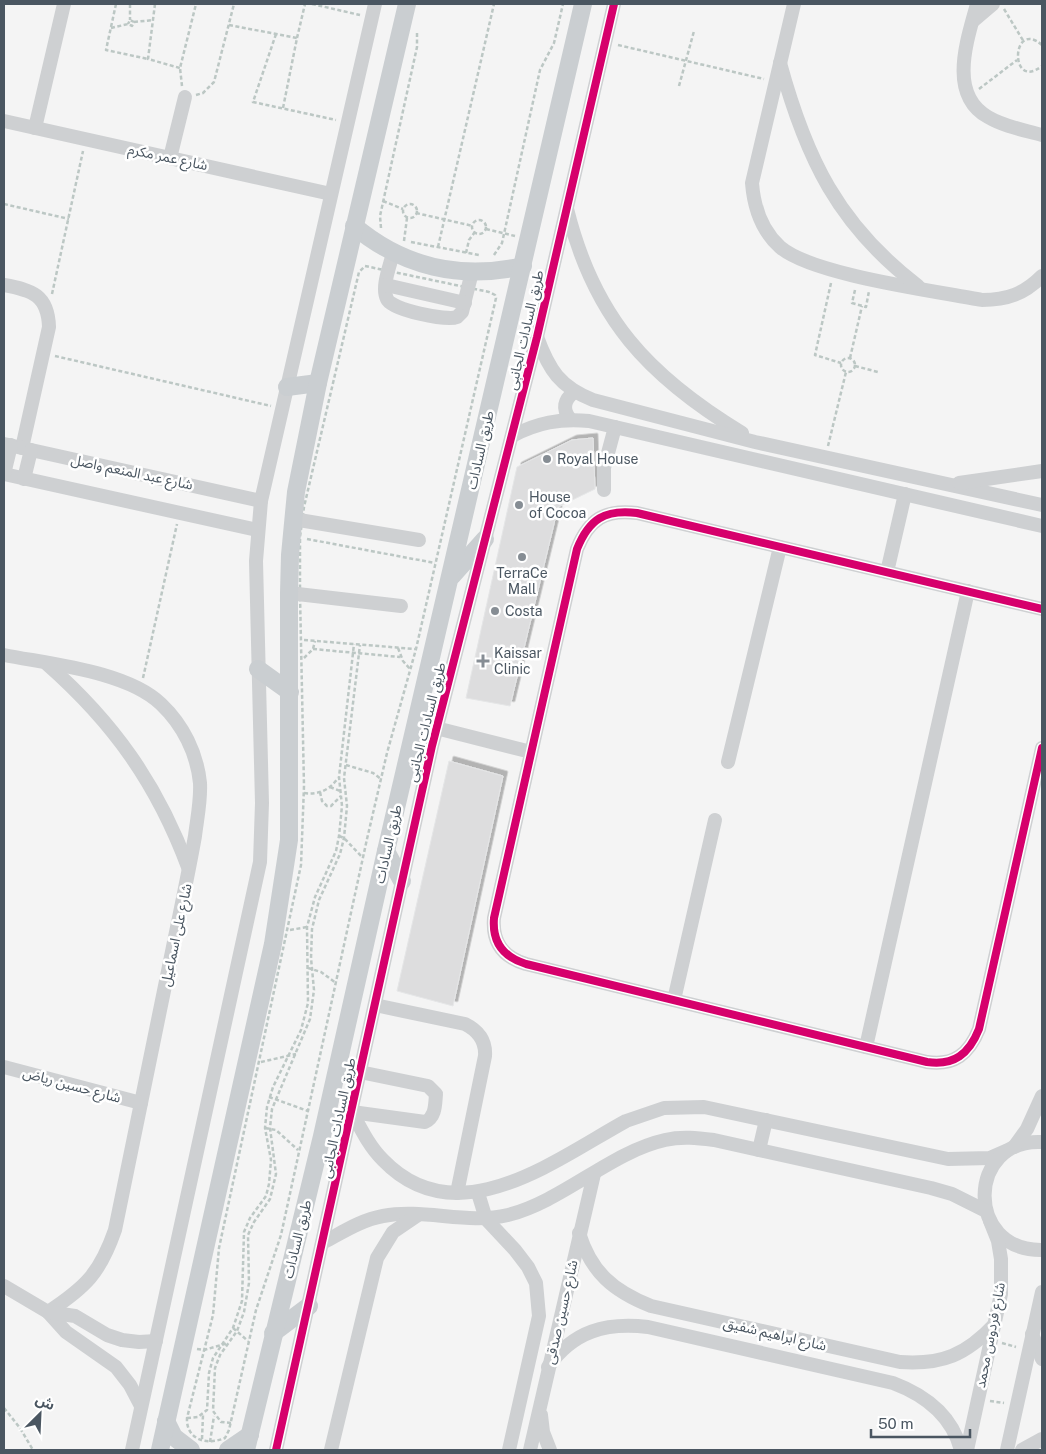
<svg xmlns="http://www.w3.org/2000/svg" width="1046" height="1454" font-family="'Public Sans','Noto Sans Arabic',sans-serif">
	<style>
		.building { fill: #ddddde; stroke: #e5e6e7; filter: url(#shadow) }
		.lines { fill: none; stroke-linecap: round; stroke-linejoin: round }
		.path { stroke: #bcc7c4; stroke-width: 2.5; stroke-dasharray: 4 2.5; stroke-linecap: butt }
		.minor { stroke: #ced0d2; stroke-width: 14 }
		.major { stroke: #caced1; stroke-width: 18 }
		.cycleway-casing { stroke: #fff; stroke-width: 11 }
		.cycleway { stroke: #d6006c; stroke-width: 8 }
		.poi-dot { fill: #868d94; stroke: #fff; stroke-width: 2 }
		.labels { text-anchor: middle; dominant-baseline: central; stroke-width: 5; stroke-linejoin: round; paint-order: stroke }
		.street-label { font-size: 14px; fill: #4a5661; stroke: #fff }
		.poi-label { font-size: 14px; fill: #4a5661; stroke: #fff; text-anchor: start }
	</style>
	<defs>
		<filter id="shadow"><feDropShadow dx="4.5" dy="-4.5" stdDeviation="0" flood-color="#0004"/></filter>
	</defs>
	<rect width="100%" height="100%" fill="#f4f4f4"/>
	<g class="building">
		<polygon points="593,438 595,489 558,507 510,706 466,698 517,467 572,440"/>
		<polygon points="449,761 503,776 453,1006 397,991"/>
	</g>
	<g class="lines">
		<g class="path">
			<polyline points="116,4 106,50 148,59"/>
			<polyline points="130,4 130,20"/>
			<polyline points="155,4 148,59 180,68"/>
			<polyline points="312,4 360,15"/>
			<polyline points="1004,9 1024,42"/>
			<polyline points="134,22 153,20"/>
			<polyline points="229,25 297,38 283,108"/>
			<polyline points="111,28 128,24 132,26 134,22 130,20 128,24"/>
			<polyline points="276,34 253,102 336,120"/>
			<polyline points="297,38 305,4"/>
			<polyline points="618,45 764,79"/>
			<path d="M 1042,45 C 1011,18 1009,92 1042,66"/>
			<polyline points="182,86 180,68 196,4"/>
			<polyline points="679,86 694,31"/>
			<polyline points="979,89 1017,60"/>
			<polyline points="196,95 203,93 214,82 234,4"/>
			<polyline points="383,201 403,209"/>
			<polyline points="4,204 69,219"/>
			<circle cx="410" cy="211" r="7"/>
			<polyline points="416,213 473,226"/>
			<circle cx="479" cy="227" r="7"/>
			<polyline points="381,228 380,216 417,47 417,32"/>
			<polyline points="486,229 515,236"/>
			<polyline points="404,241 407,218"/>
			<polyline points="411,242 479,255"/>
			<polyline points="438,247 494,4"/>
			<polyline points="466,253 469,240 475,232"/>
			<polyline points="494,255 502,243 540,70 554,43 563,4"/>
			<path d="M 365,266 L 489,292 L 495,295 L 496,298 L 416,649 L 387,753 L 367,839 L 281,1235 L 256,1310 L 229,1430 L 225,1438 C 206,1446 186,1439 187,1418 L 213,1315 L 219,1248 L 301,865 L 304,786 L 300,595 L 300,537 L 304,507 L 359,272 Z"/>
			<polyline points="831,283 815,355 841,363"/>
			<polyline points="855,290 852,303 866,307 869,291"/>
			<polyline points="52,294 83,151"/>
			<polyline points="55,356 271,406"/>
			<circle cx="848" cy="365" r="7"/>
			<polyline points="850,358 862,306"/>
			<polyline points="855,366 878,372"/>
			<polyline points="828,446 846,372"/>
			<polyline points="307,539 435,563"/>
			<polyline points="304,640 415,649"/>
			<polyline points="398,648 403,661 410,669"/>
			<polyline points="313,649 400,657"/>
			<polyline points="304,658 313,649 315,641"/>
			<polyline points="143,678 177,524"/>
			<polyline points="346,765 373,773 381,779"/>
			<polyline points="330,787 340,791"/>
			<polyline points="320,792 322,801 327,806 331,806 341,796"/>
			<path d="M 304,793 C 318,795 330,790 338,778"/>
			<polyline points="339,836 344,838 362,857"/>
			<polyline points="290,930 307,927"/>
			<polyline points="308,968 321,972 336,983"/>
			<polyline points="261,1062 296,1054"/>
			<polyline points="269,1097 308,1111"/>
			<polyline points="265,1128 276,1130 298,1150"/>
			<polyline points="233,1328 248,1341"/>
			<polyline points="1002,1343 1016,1347"/>
			<polyline points="197,1349 204,1350 228,1343"/>
			<polyline points="990,1401 1004,1403"/>
			<polyline points="4,1408 20,1428 33,1450"/>
			<polyline points="187,1418 198,1417 207,1410 209,1373 213,1358 233,1328 242,1301 244,1232 250,1218 266,1196 269,1184 271,1160 265,1128 267,1107 273,1087 301,1030 308,1003 307,927 315,897 336,851 339,836 342,806 339,777 354,644"/>
			<polyline points="231,1423 221,1422 213,1411 215,1368 220,1355 237,1331 244,1312 249,1283 248,1235 254,1222 270,1199 276,1174 270,1128 272,1109 310,1019 314,990 311,958 312,929 319,900 340,854 344,838 347,806 344,778 360,645"/>
			<polyline points="202,1439 203,1415"/>
			<polyline points="210,1442 214,1416"/>
		</g>
		<g class="minor">
			<path d="M 794,4 L 752,183 C 754,208 761,230 780,247 C 812,275 936,291 982,300 C 1007,300 1024,294 1042,276"/>
			<path d="M 977,4 C 968,38 947,94 988,117 C 1005,127 1024,130 1042,135"/>
			<polyline points="973,21 993,4"/>
			<path d="M 780,63 C 806,158 838,225 918,286"/>
			<polyline points="4,121 331,194"/>
			<polyline points="35,128 64,4"/>
			<polyline points="170,158 185,97"/>
			<path d="M 567,209 C 594,318 648,376 742,433"/>
			<path d="M 393,253 C 390,266 381,287 387,299 C 391,310 447,321 457,317 L 462,312 L 472,272"/>
			<path d="M 4,285 C 32,290 48,295 49,327 L 22,448"/>
			<polyline points="386,285 465,303"/>
			<path d="M 537,337 C 549,370 560,387 593,400 L 755,442 L 1042,505"/>
			<path d="M 570,419 C 562,409 564,400 574,392"/>
			<path d="M 512,436 C 537,423 560,418 589,421 L 1042,526"/>
			<polyline points="4,444 261,501"/>
			<polyline points="4,474 257,530"/>
			<polyline points="4,474 11,445"/>
			<polyline points="24,479 31,450"/>
			<polyline points="959,483 1042,471"/>
			<polyline points="604,490 604,468 615,427"/>
			<polyline points="293,519 419,540"/>
			<polyline points="887,572 905,494"/>
			<polyline points="289,593 401,606"/>
			<path d="M 1042,609 L 637,513 C 605,509 589,519 577,549 L 494,918 C 492,942 503,957 526,964 L 927,1062 C 954,1066 969,1054 979,1029 L 1042,748"/>
			<path d="M 4,655 C 49,664 127,671 161,704 C 183,725 197,753 200,783 C 201,801 197,819 195,836 C 189,870 182,903 175,937 C 155,1034 135,1132 115,1230 C 100,1273 86,1287 48,1312"/>
			<path d="M 47,664 C 114,723 157,784 188,867"/>
			<polyline points="436,728 531,752"/>
			<polyline points="728,762 780,547"/>
			<polyline points="674,1000 715,820"/>
			<path d="M 375,1005 L 465,1024 C 479,1031 486,1041 485,1056 L 457,1193"/>
			<polyline points="866,1047 968,591"/>
			<polyline points="4,1067 141,1103"/>
			<path d="M 352,1112 C 361,1129 369,1146 383,1160 C 457,1237 555,1160 626,1121 L 664,1108 L 704,1107 L 948,1159 L 990,1158 L 1006,1151"/>
			<path d="M 352,1112 L 425,1122 C 436,1117 435,1104 436,1094 L 428,1086 L 360,1072"/>
			<path d="M 1042,1142 C 967,1138 964,1251 1042,1250"/>
			<polyline points="1014,1147 1027,1129 1042,1096"/>
			<polyline points="759,1150 766,1120"/>
			<polyline points="478,1193 486,1219 515,1250 528,1267 536,1283 539,1316 509,1450"/>
			<path d="M 579,1233 C 591,1272 613,1291 651,1306 L 900,1362 C 942,1365 966,1355 995,1324"/>
			<path d="M 324,1242 C 343,1232 361,1220 383,1216 C 424,1208 467,1225 508,1215 C 563,1201 611,1152 665,1140 C 682,1136 698,1138 714,1140 L 931,1188 L 952,1194 L 986,1211"/>
			<polyline points="4,1286 48,1312 66,1332 116,1367 130,1385 141,1406"/>
			<polyline points="48,1312 75,1316 107,1335 122,1340 139,1342 156,1341"/>
			<polyline points="1032,1334 1042,1359"/>
			<path d="M 548,1367 C 573,1331 606,1322 648,1327 L 893,1383 C 925,1395 952,1416 961,1450"/>
			<polyline points="541,1415 543,1432 550,1450"/>
			<polyline points="132,1450 260,862 262,803 256,561 261,501 375,4"/>
			<polyline points="276,1450 432,746 537,337 614,4"/>
			<polyline points="331,1450 377,1258 393,1232 418,1215"/>
			<polyline points="530,1450 594,1174"/>
			<polyline points="967,1450 1001,1294 1001,1259 998,1241 990,1221"/>
			<polyline points="1007,1450 1042,1292"/>
			<polyline points="1022,1450 1042,1439"/>
		</g>
		<g class="major">
			<path d="M 354,226 C 403,267 461,280 523,266"/>
			<polyline points="287,387 318,383"/>
			<polyline points="452,576 485,539"/>
			<polyline points="258,669 290,692"/>
			<polyline points="386,851 402,881"/>
			<polyline points="273,1333 309,1306"/>
			<polyline points="166,1421 174,1437 191,1450"/>
			<polyline points="160,1450 273,944 289,840 289,593 290,555 296,492 318,383 407,4"/>
			<polyline points="228,1450 250,1435"/>
			<polyline points="246,1450 322,1136 386,851 583,4"/>
		</g>
		<defs>
			<g id="cycleway">
				<path d="M 1042,609 L 637,513 C 605,509 589,519 577,549 L 494,918 C 492,942 503,957 526,964 L 927,1062 C 954,1066 969,1054 979,1029 L 1042,748"/>
				<polyline points="276,1450 432,746 537,337 614,4"/>
			</g>
		</defs>
		<use href="#cycleway" class="cycleway-casing"/>
		<use href="#cycleway" class="cycleway"/>
	</g>
	<g class="poi-dot">
		<circle cx="547" cy="459" r="5"/>
		<circle cx="519" cy="505" r="5"/>
		<circle cx="522" cy="557" r="5"/>
		<circle cx="495" cy="611" r="5"/>
		<path d="M480.5 653.5h5v5h5v5h-5v5h-5v-5h-5v-5h5z"/>
	</g>
	<g class="labels">
		<g class="street-label">
			<text transform="translate(168 157) rotate(12)">شارع عمر مكرم</text>
			<text transform="translate(525 330) rotate(-77)">طريق السادات الجانبى</text>
			<text transform="translate(480 450) rotate(-77)">طريق السادات</text>
			<text transform="translate(132 472) rotate(12)">شارع عبد المنعم واصل</text>
			<text transform="translate(426 722) rotate(-76)">طريق السادات الجانبى</text>
			<text transform="translate(388 844) rotate(-77)">طريق السادات</text>
			<text transform="translate(176 935) rotate(-78)">شارع على اسماعيل</text>
			<text transform="translate(72 1085) rotate(15)">شارع حسين رياض</text>
			<text transform="translate(338 1118) rotate(-78)">طريق السادات الجانبى</text>
			<text transform="translate(297 1239) rotate(-76)">طريق السادات</text>
			<text transform="translate(561 1312) rotate(-77)">شارع حسين صدقى</text>
			<text transform="translate(775 1334) rotate(13)">شارع ابراهيم شفيق</text>
			<text transform="translate(990 1335) rotate(-79)">شارع فردوس محمد</text>
		</g>
		<g class="poi-label">
			<text x="557" y="459">Royal House</text>
			<text x="529" y="497">House<tspan x="529" dy="16">of Cocoa</tspan></text>
			<text x="522" y="573" text-anchor="middle">TerraCe<tspan x="522" dy="16">Mall</tspan></text>
			<text x="505" y="611">Costa</text>
			<text x="494" y="653">Kaissar<tspan x="494" dy="16">Clinic</tspan></text>
		</g>
	</g>
	<rect width="1046" height="1454" fill="none" stroke="#4a5661" stroke-width="10"/>
	<g transform="translate(40 1414) rotate(24)" stroke="#ffffff" stroke-width="4" paint-order="stroke">
	<path d="M0-4L9 19L0 12L-9 19Z" fill="#4a5661"/>
	<text y="-8" font-size="14" font-weight="bold" text-anchor="middle" fill="#4a5661">ش</text>
	</g>
	<path d="M871 1429v8h99v-8" fill="none" stroke="#4a5661" stroke-width="2.5"/>
	<text x="878" y="1429" font-size="15" fill="#4a5661" stroke="#ffffff" stroke-width="4" paint-order="stroke">50 m</text>
</svg>
